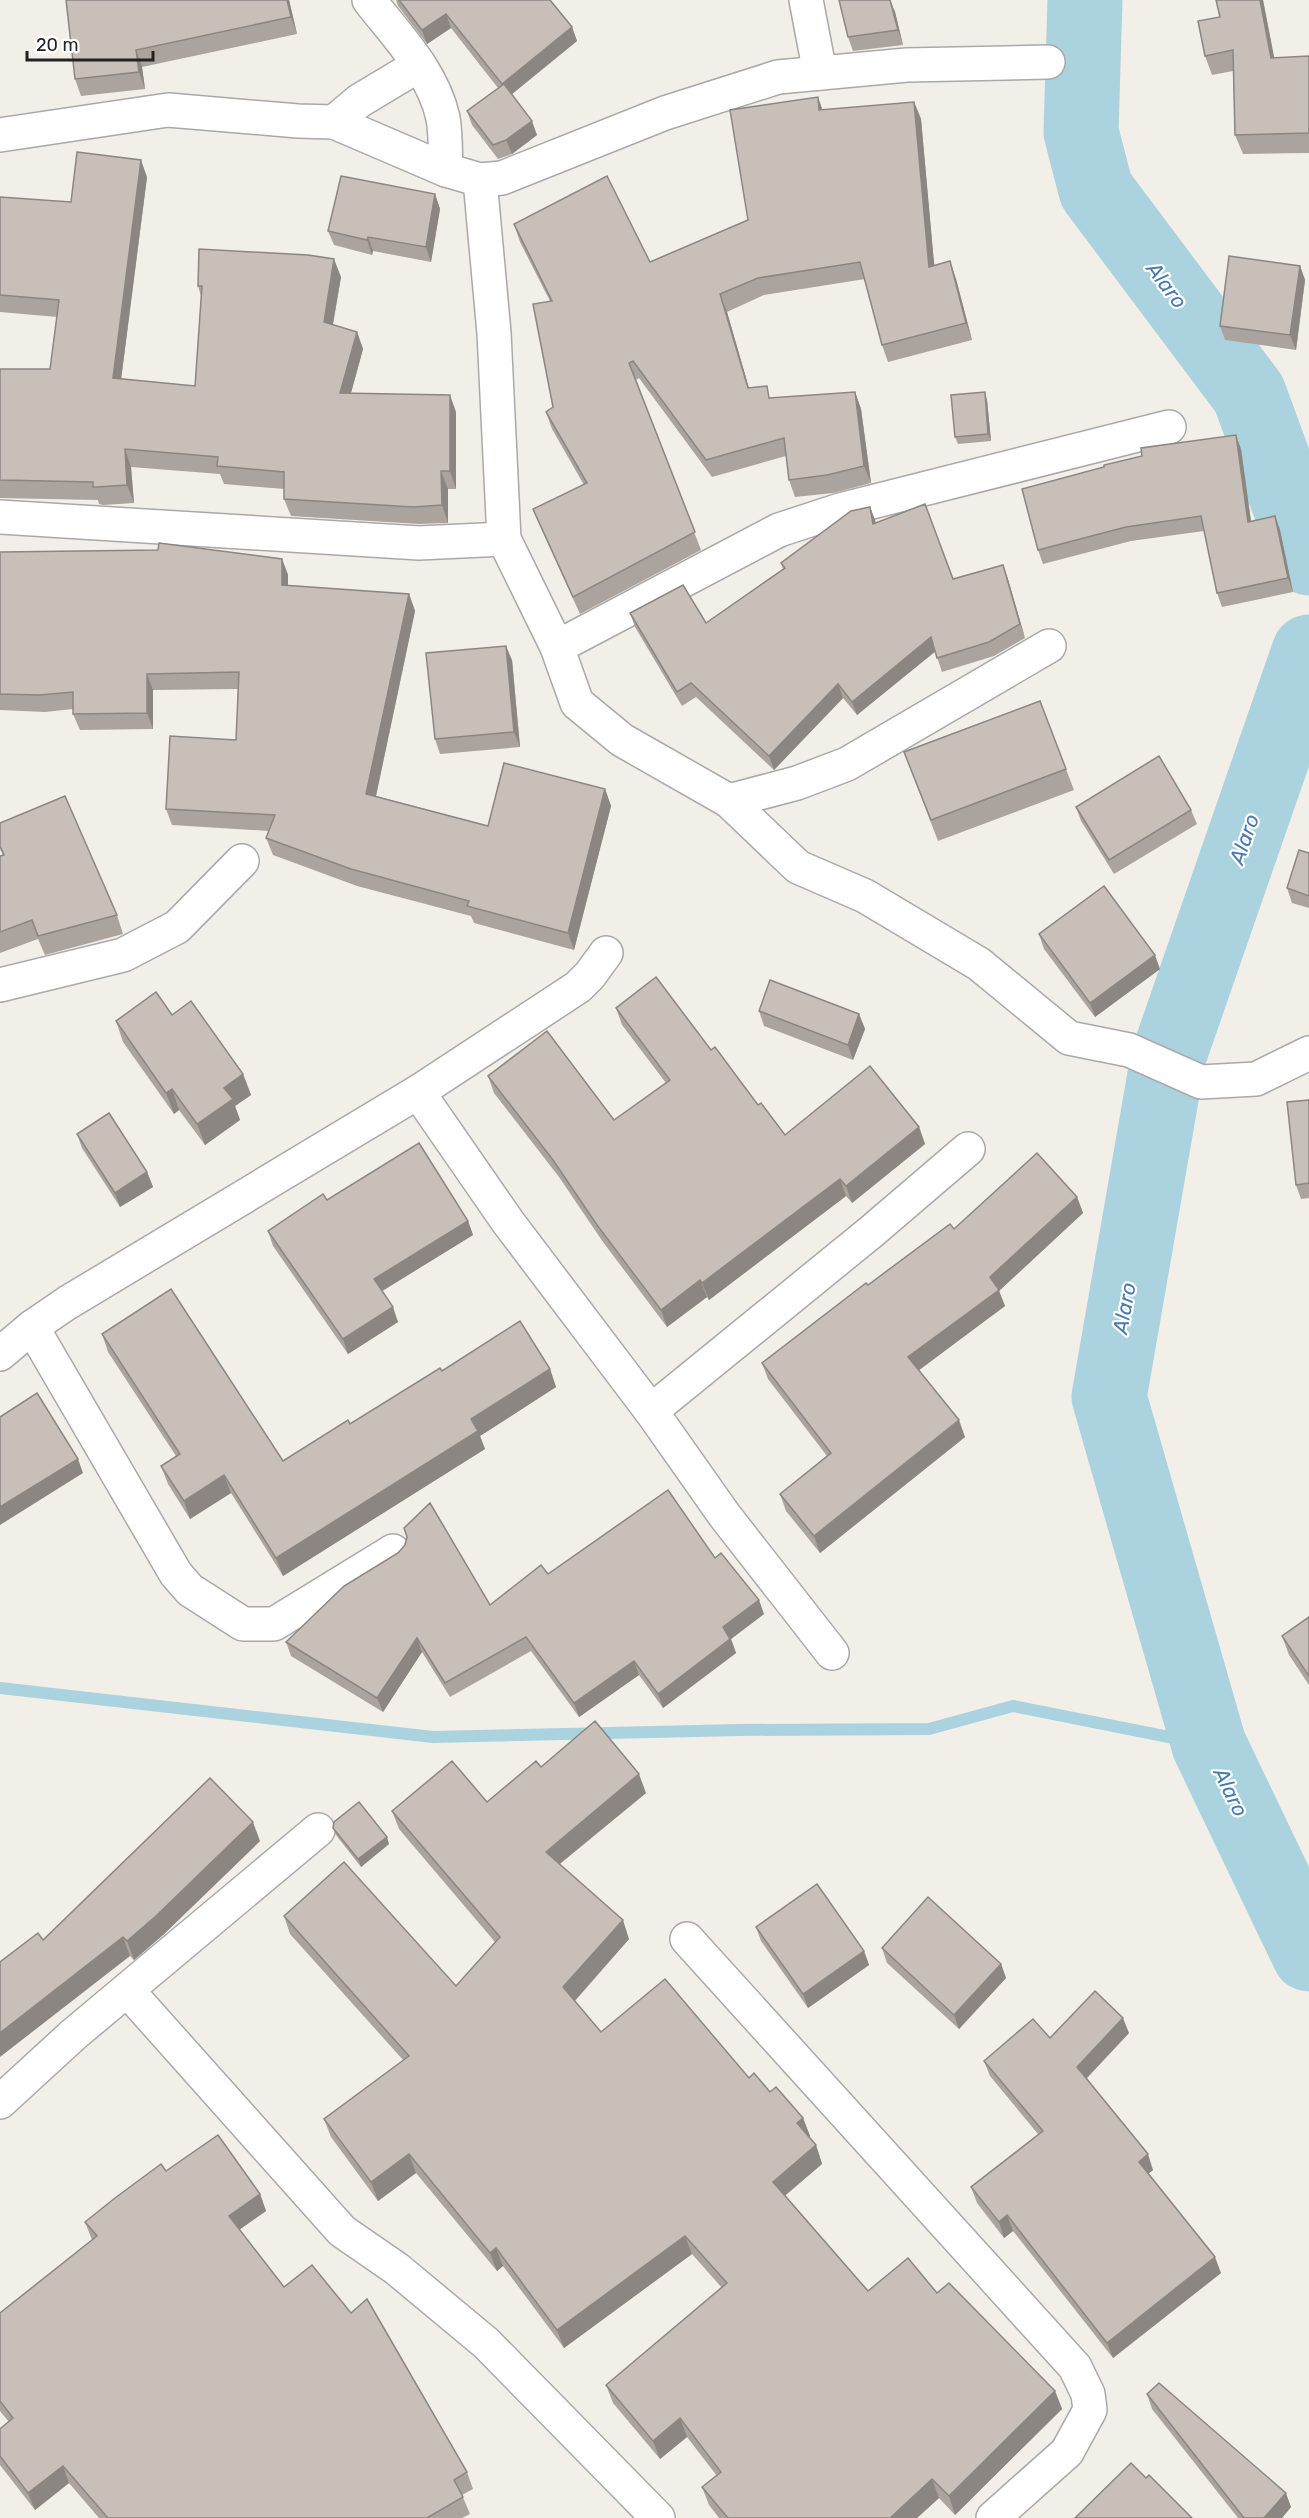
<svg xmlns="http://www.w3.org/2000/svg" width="1309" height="2518" font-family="Rubik,sans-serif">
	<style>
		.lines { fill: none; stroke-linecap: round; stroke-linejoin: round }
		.stream { stroke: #aad3df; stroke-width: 12 }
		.river { stroke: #aad3df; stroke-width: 75 }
		.street-casing { stroke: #a9a9a9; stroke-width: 36 }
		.street { stroke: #fff; stroke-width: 33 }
		.wall { fill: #aba49e }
		.shaded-wall { fill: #8b8681 }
		.building { fill: #c7bfb8; stroke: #8b8681; stroke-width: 1.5 }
		.labels { text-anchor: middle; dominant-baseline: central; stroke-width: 4.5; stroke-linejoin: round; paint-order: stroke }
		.water-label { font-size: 21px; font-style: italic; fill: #4a7aab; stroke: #fff }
	</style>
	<rect width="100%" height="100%" fill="#f2efe9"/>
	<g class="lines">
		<polyline class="stream" points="0,1688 433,1737 740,1730 929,1729 1013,1706 1209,1745"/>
		<g class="river">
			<polyline points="1085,0 1081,132 1096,190 1249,394 1309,558"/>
			<polyline points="1309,652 1168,1058 1109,1397 1209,1745 1309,1954"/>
		</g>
		<defs>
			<g id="street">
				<path d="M 369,0 C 397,36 433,72 443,118 C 446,135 445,153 446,170"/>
				<polyline points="806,0 820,73"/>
				<polyline points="334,122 446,170 480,180 502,178 665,113 778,77 907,65 1048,62"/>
				<polyline points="0,135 168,110 298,121 334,122 359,101 419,65"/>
				<polyline points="480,180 494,333 504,539 557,647 577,703 622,740 729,801 797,783 847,764 1049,646"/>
				<polyline points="0,517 419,543 504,539"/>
				<polyline points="557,647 779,530 840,510 1169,427"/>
				<polyline points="729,801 798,867 865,896 979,964 1069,1038 1129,1050 1201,1082 1256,1079 1309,1053"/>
				<polyline points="0,985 123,955 177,927 242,861"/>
				<polyline points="418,1092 508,1222 651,1411 725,1516 832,1653"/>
				<polyline points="32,1327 176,1574 190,1590 243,1624 274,1624 393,1551"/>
				<polyline points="0,1354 32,1327 67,1303 418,1092 578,987 590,975 606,953"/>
				<polyline points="651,1411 871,1232 968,1149"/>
				<polyline points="687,1939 1075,2367 1088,2394 1090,2410 1067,2452 993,2518"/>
				<polyline points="127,1990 342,2231 397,2269 486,2343 658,2518"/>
				<polyline points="0,2102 73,2035 318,1830"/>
			</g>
		</defs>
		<use href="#street" class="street-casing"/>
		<use href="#street" class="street"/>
	</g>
	<g class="wall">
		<polygon points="66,0 289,0 297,34 142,67 145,89 81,96 75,79"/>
		<polygon points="396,0 550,0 572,27 577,41 512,94 537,135 512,154 498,159 472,125 467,111 498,88 451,28 427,44 398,6"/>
		<polygon points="890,0 895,12 903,45 853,51 848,37"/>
		<polygon points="1263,0 1274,58 1309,56 1309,153 1243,154 1235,135 1233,71 1212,75 1205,56"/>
		<polygon points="914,102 921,119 934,266 956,279 972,340 888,362 882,345 865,279 764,295 727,312 749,388 771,398 855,392 861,409 871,483 833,493 795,497 789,480 786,456 712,477 639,378 636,380 701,550 580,614 540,526 533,509 584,485 552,429 546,412 553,407 550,301 520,242 514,224 650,262 748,220 822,110"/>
		<polygon points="147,177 121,379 195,386 201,296 198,286 341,277 333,325 357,332 363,349 351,393 456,412 456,489 448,489 448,523 419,524 291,516 284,499 284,489 224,484 220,474 131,467 134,503 103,505 99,504 98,500 0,498 0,369 50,369 57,317 0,312 0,197 71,202"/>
		<polygon points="435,194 440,209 431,262 373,251 372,255 334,245 328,231"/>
		<polygon points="1300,266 1305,280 1296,350 1225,340 1220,326"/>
		<polygon points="987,400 991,441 958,444 955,437"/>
		<polygon points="1241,449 1251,521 1275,516 1280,530 1293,592 1222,607 1217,593 1204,531 1131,541 1043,564 1038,550"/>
		<polygon points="870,507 876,523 953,579 1003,565 1025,638 994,656 942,672 935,651 857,715 843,698 774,770 696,697 682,706 635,627 630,613 706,623 783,569 781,563"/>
		<polygon points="0,552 282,559 288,575 288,586 409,594 415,611 376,796 488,826 605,789 611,806 574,950 474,923 471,916 357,886 273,855 266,838 269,831 172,825 166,809 236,740 238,689 153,690 153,729 80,730 73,714 73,709 45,712 0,710"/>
		<polygon points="512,660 520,747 440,754 435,739"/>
		<polygon points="1040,701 1074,790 938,841 904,752"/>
		<polygon points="1076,807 1191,810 1197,824 1114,874 1081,821"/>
		<polygon points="0,823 117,915 123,934 45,955 38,939 0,953 0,856 3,855 0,849"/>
		<polygon points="1309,853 1309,908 1292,903 1287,888"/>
		<polygon points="1039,934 1160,969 1095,1017 1044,949"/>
		<polygon points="616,1008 711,1050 758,1105 785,1135 919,1127 925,1144 852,1203 846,1196 709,1300 707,1297 667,1327 603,1242 559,1177 494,1093 488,1076 614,1120 666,1083 622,1025"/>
		<polygon points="759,1011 859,1014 865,1029 853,1060 764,1026"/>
		<polygon points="172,1015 243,1074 251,1095 235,1106 240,1120 205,1145 179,1110 174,1114 123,1042 116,1021"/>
		<polygon points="1309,1100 1309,1198 1301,1199 1296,1185"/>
		<polygon points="77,1134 147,1172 153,1187 120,1207 82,1148"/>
		<polygon points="1077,1197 1083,1213 999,1291 1005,1306 918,1370 965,1437 820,1553 786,1511 780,1494 827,1456 768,1379 762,1363 868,1285 954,1229"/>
		<polygon points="327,1200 468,1221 473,1235 382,1291 398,1322 348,1354 273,1246 268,1231"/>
		<polygon points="102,1334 283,1461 350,1424 442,1371 550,1369 556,1387 480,1436 485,1449 283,1576 231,1493 190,1519 168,1484 161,1466 176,1456 108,1352"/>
		<polygon points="715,1558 764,1614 731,1639 736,1653 663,1708 639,1675 579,1717 531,1651 450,1697 422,1652 383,1712 291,1656 286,1642 490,1605 548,1574"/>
		<polygon points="1309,1617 1309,1685 1289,1655 1282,1636"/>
		<polygon points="541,1767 646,1793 560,1864 629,1939 575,2001 601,2032 749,2078 770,2092 803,2118 810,2136 809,2137 816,2145 822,2164 785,2195 868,2291 937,2293 1055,2391 1062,2409 955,2515 939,2498 917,2518 719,2518 709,2505 702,2487 717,2476 687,2437 660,2459 613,2403 606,2385 722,2288 692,2254 564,2348 503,2266 497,2271 416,2173 378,2201 331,2137 324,2119 404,2061 290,1934 284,1916 456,1986 495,1942 399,1829 392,1811 487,1802"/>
		<polygon points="333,1828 389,1844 361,1867 336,1835"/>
		<polygon points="260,1841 163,1935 134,1960 130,1956 43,1940"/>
		<polygon points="756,1927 864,1951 869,1965 808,2008 761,1941"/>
		<polygon points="882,1948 1001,1964 1006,1978 959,2029 887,1963"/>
		<polygon points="1129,2033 1087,2078 1153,2170 1148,2174 1221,2273 1113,2358 1013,2231 1004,2238 977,2203 971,2187 1038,2134 990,2076 984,2061"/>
		<polygon points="166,2171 260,2194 266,2211 239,2229 284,2287 467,2472 473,2489 462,2495 470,2514 462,2518 99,2518 69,2483 35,2510 0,2465 0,2429 9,2422 0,2411 0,2313 92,2240 85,2222"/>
		<polygon points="1147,2394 1291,2507 1282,2518 1238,2518 1152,2409"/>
	</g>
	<g class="shaded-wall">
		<polygon points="287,0 289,0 297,34 291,17"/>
		<polygon points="890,0 895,12 903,45 898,30"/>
		<polygon points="1260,0 1263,0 1278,77 1271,58"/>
		<polygon points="446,14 451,28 427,44 422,30"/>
		<polygon points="572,27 577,41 507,98 502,84"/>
		<polygon points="136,50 142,67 145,89 139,72"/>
		<polygon points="818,97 824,114 819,110"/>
		<polygon points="914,102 921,119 936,284 929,267"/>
		<polygon points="532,121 537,135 512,154 506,140"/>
		<polygon points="141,160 147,177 119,396 113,378"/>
		<polygon points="435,194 440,209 431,262 426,247"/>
		<polygon points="368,237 373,251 372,255 367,240"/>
		<polygon points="334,259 341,277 330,340 324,322"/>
		<polygon points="950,261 956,279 972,340 966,323"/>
		<polygon points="1300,266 1305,280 1296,350 1290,335"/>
		<polygon points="720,294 727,312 754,406 748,388"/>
		<polygon points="357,332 363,349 346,411 340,393"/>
		<polygon points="855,392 861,409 871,483 864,466"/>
		<polygon points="985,392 987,400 991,441 988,434"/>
		<polygon points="450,395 456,412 456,489 450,471"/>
		<polygon points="1236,435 1241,449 1253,536 1248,522"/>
		<polygon points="125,449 131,467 134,503 127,485"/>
		<polygon points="441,471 448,489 448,523 442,505"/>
		<polygon points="870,507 875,520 878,538 873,524"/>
		<polygon points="1275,516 1280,530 1293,592 1288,578"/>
		<polygon points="282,559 288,575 288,602 282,585"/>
		<polygon points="1003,565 1008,579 1025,638 1020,624"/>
		<polygon points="409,594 415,611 373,810 366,794"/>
		<polygon points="931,637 936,651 857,715 852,702"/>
		<polygon points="506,646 512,660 520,747 514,732"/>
		<polygon points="147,674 153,690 153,729 147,713"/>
		<polygon points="838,684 843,698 774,770 769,756"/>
		<polygon points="605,789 611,806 574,950 568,933"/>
		<polygon points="1155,955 1160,969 1095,1017 1090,1003"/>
		<polygon points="859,1014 865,1029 853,1060 848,1045"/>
		<polygon points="243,1074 251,1095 235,1106 240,1120 205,1145 197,1124 224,1088"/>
		<polygon points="172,1089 179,1110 174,1114 166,1093"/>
		<polygon points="919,1127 925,1144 852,1203 846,1186"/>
		<polygon points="147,1172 153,1187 120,1207 115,1193"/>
		<polygon points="840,1179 846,1196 709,1300 702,1283"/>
		<polygon points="1077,1197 1083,1213 999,1291 1005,1306 914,1374 908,1357 990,1277"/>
		<polygon points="468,1221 473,1235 379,1293 374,1279"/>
		<polygon points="700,1280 707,1297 667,1327 661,1310"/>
		<polygon points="393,1307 398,1322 348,1354 343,1339"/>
		<polygon points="550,1369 556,1387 480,1436 485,1449 283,1576 276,1558 471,1419"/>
		<polygon points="959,1420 965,1437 820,1553 814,1536"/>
		<polygon points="78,1459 83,1473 0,1525 0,1507"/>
		<polygon points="224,1475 231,1493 190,1519 184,1501"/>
		<polygon points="759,1600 764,1614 731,1639 736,1653 663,1708 658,1694 723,1627"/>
		<polygon points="417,1638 422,1652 383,1712 377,1698"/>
		<polygon points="634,1661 639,1675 579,1717 574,1703"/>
		<polygon points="639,1774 646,1793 552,1870 546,1852"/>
		<polygon points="253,1822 260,1841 163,1935 134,1960 127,1941"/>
		<polygon points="387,1837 389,1844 361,1867 358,1859"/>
		<polygon points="623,1920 629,1939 570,2006 563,1987"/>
		<polygon points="123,1937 130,1956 0,2057 0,2033"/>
		<polygon points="864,1951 869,1965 808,2008 803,1994"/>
		<polygon points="1001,1964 1006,1978 959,2029 954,2015"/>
		<polygon points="1123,2018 1129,2033 1083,2082 1077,2067"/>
		<polygon points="803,2118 810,2136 803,2142 797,2123"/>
		<polygon points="816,2145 822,2164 780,2200 773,2182"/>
		<polygon points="409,2154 416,2173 378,2201 371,2182"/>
		<polygon points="1148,2154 1153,2170 1144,2177 1139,2162"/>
		<polygon points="260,2194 266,2211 235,2233 229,2216"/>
		<polygon points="1007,2215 1013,2231 1004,2238 999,2222"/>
		<polygon points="685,2236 692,2254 564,2348 557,2330"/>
		<polygon points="496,2248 503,2266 497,2271 490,2253"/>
		<polygon points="1215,2257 1221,2273 1113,2358 1107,2343"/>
		<polygon points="1055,2391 1062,2409 955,2515 949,2496"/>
		<polygon points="680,2418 687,2437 660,2459 653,2441"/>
		<polygon points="63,2466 69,2483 35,2510 28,2493"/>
		<polygon points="932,2479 939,2498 917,2518 890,2518"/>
		<polygon points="1286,2493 1291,2507 1282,2518 1264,2518"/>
	</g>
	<g class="building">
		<polygon points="66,0 287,0 291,17 136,50 139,72 75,79"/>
		<polygon points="399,0 550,0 572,27 502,84 446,14 422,30"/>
		<polygon points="839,0 890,0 898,30 848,37"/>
		<polygon points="1216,0 1260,0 1271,58 1309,56 1309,133 1235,135 1233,50 1205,56 1198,21 1220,17"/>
		<polygon points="504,84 532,121 506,140 493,145 467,111"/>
		<polygon points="818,97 819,110 914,102 929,267 950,261 966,323 882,345 860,262 758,278 720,294 748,388 767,386 769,398 855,392 864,466 827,475 789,480 784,438 706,460 633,361 629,363 695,532 573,597 533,509 587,483 546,412 553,407 533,304 552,301 514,224 607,176 650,262 748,220 730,110"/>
		<polygon points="77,152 141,160 113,378 195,386 202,286 198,286 199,249 308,255 334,259 324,322 357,332 340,393 450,395 450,471 441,471 442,505 413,507 284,499 284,472 217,466 218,457 125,449 127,485 97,487 93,487 93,482 0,480 0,369 50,369 59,300 0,295 0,197 71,202"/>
		<polygon points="341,176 435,194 426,247 368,237 367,240 328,231"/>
		<polygon points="1229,256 1300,266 1290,335 1220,326"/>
		<polygon points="985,392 988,434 955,437 951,395"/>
		<polygon points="1236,435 1248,522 1275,516 1288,578 1217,593 1201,516 1126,527 1038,550 1022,489 1104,467 1104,465 1142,456 1141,448"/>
		<polygon points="925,504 953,579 1003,565 1020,624 989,642 937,658 931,637 852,702 838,684 769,756 691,683 677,692 630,613 683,585 706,623 785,568 781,563 851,511 870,507 873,524"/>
		<polygon points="159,543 282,559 282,585 409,594 366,794 488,826 504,763 605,789 568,933 467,906 469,901 351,869 266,838 275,815 166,809 170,736 236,740 239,672 147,674 147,713 73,714 73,692 39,695 0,694 0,552 158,550"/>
		<polygon points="506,646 514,732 435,739 426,653"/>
		<polygon points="1040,701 1066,769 931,820 904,752"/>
		<polygon points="1159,756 1191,810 1109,860 1076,807"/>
		<polygon points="65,796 117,915 38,936 32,920 0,932 0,856 4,855 0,846 0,823"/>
		<polygon points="1299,850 1309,853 1309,896 1287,888"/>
		<polygon points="1104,886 1155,955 1090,1003 1039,934"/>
		<polygon points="656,977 711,1050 715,1047 758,1105 761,1103 785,1135 870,1066 919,1127 846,1186 840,1179 702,1283 700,1280 661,1310 597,1225 553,1160 488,1076 547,1031 614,1120 670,1080 616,1008"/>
		<polygon points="770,980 859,1014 848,1045 759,1011"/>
		<polygon points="156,992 172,1015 191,1001 243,1074 224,1088 233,1099 197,1124 172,1089 166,1093 116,1021"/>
		<polygon points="1309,1100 1309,1183 1296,1185 1287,1102"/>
		<polygon points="109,1113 147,1172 115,1193 77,1134"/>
		<polygon points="419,1143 468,1221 374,1279 393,1307 343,1339 268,1231 323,1194 327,1200"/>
		<polygon points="1037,1153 1077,1197 990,1277 999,1290 908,1357 959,1420 814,1536 780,1494 831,1453 762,1363 866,1283 868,1285 950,1224 954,1229"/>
		<polygon points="171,1289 283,1461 348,1420 350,1424 440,1368 442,1371 520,1321 550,1369 471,1419 478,1431 276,1558 224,1475 184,1501 161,1466 180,1454 102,1334"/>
		<polygon points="37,1393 78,1459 0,1507 0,1417"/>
		<polygon points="668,1490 715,1558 721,1553 759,1600 723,1627 730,1639 658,1694 634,1661 574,1703 526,1637 445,1683 417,1638 377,1698 286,1642 344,1586 398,1553 405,1545 407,1537 404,1528 430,1503 490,1605 541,1565 548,1574"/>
		<polygon points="1309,1617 1309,1676 1282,1636"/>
		<polygon points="595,1721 639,1774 546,1852 623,1920 563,1987 601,2032 665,1979 749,2078 754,2073 770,2092 776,2087 803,2118 797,2123 816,2145 773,2182 868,2291 908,2258 937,2293 949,2283 1055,2391 949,2496 932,2479 890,2518 728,2518 702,2487 721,2472 680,2418 653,2441 606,2385 727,2283 685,2236 557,2330 496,2248 490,2253 409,2154 371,2182 324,2119 409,2056 284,1916 344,1862 456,1986 500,1937 392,1811 452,1761 487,1802 536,1761 541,1767"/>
		<polygon points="210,1778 253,1822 156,1916 127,1941 123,1937 0,2033 0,1962 38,1933 43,1940"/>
		<polygon points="359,1802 387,1837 358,1859 333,1828 334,1822"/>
		<polygon points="817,1884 864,1951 803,1994 756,1927"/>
		<polygon points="928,1897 1001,1964 954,2015 882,1948"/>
		<polygon points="1095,1991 1123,2018 1077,2067 1148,2154 1139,2162 1215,2257 1107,2343 1007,2215 999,2222 971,2187 1043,2131 984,2061 1033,2019 1050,2038"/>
		<polygon points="218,2135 260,2194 229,2216 284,2287 312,2265 351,2313 367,2299 467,2472 454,2480 463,2497 427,2518 108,2518 63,2466 28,2493 0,2456 0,2429 13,2418 0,2401 0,2313 97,2236 85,2222 115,2198 161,2164 166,2171"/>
		<polygon points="1159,2383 1286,2493 1264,2518 1244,2518 1147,2394"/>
		<polygon points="1131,2463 1146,2478 1149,2475 1192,2518 1075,2518"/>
	</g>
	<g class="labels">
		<g class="water-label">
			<text transform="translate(1167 285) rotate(53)">Alaro</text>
			<text transform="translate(1244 839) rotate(-71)">Alaro</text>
			<text transform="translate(1124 1308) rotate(-80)">Alaro</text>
			<text transform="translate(1231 1792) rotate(64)">Alaro</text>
		</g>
	</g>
	<path d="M27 51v9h126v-9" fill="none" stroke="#222222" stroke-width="3"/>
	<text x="36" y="51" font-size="18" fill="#222222" stroke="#ffffff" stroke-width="4.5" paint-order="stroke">20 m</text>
</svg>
